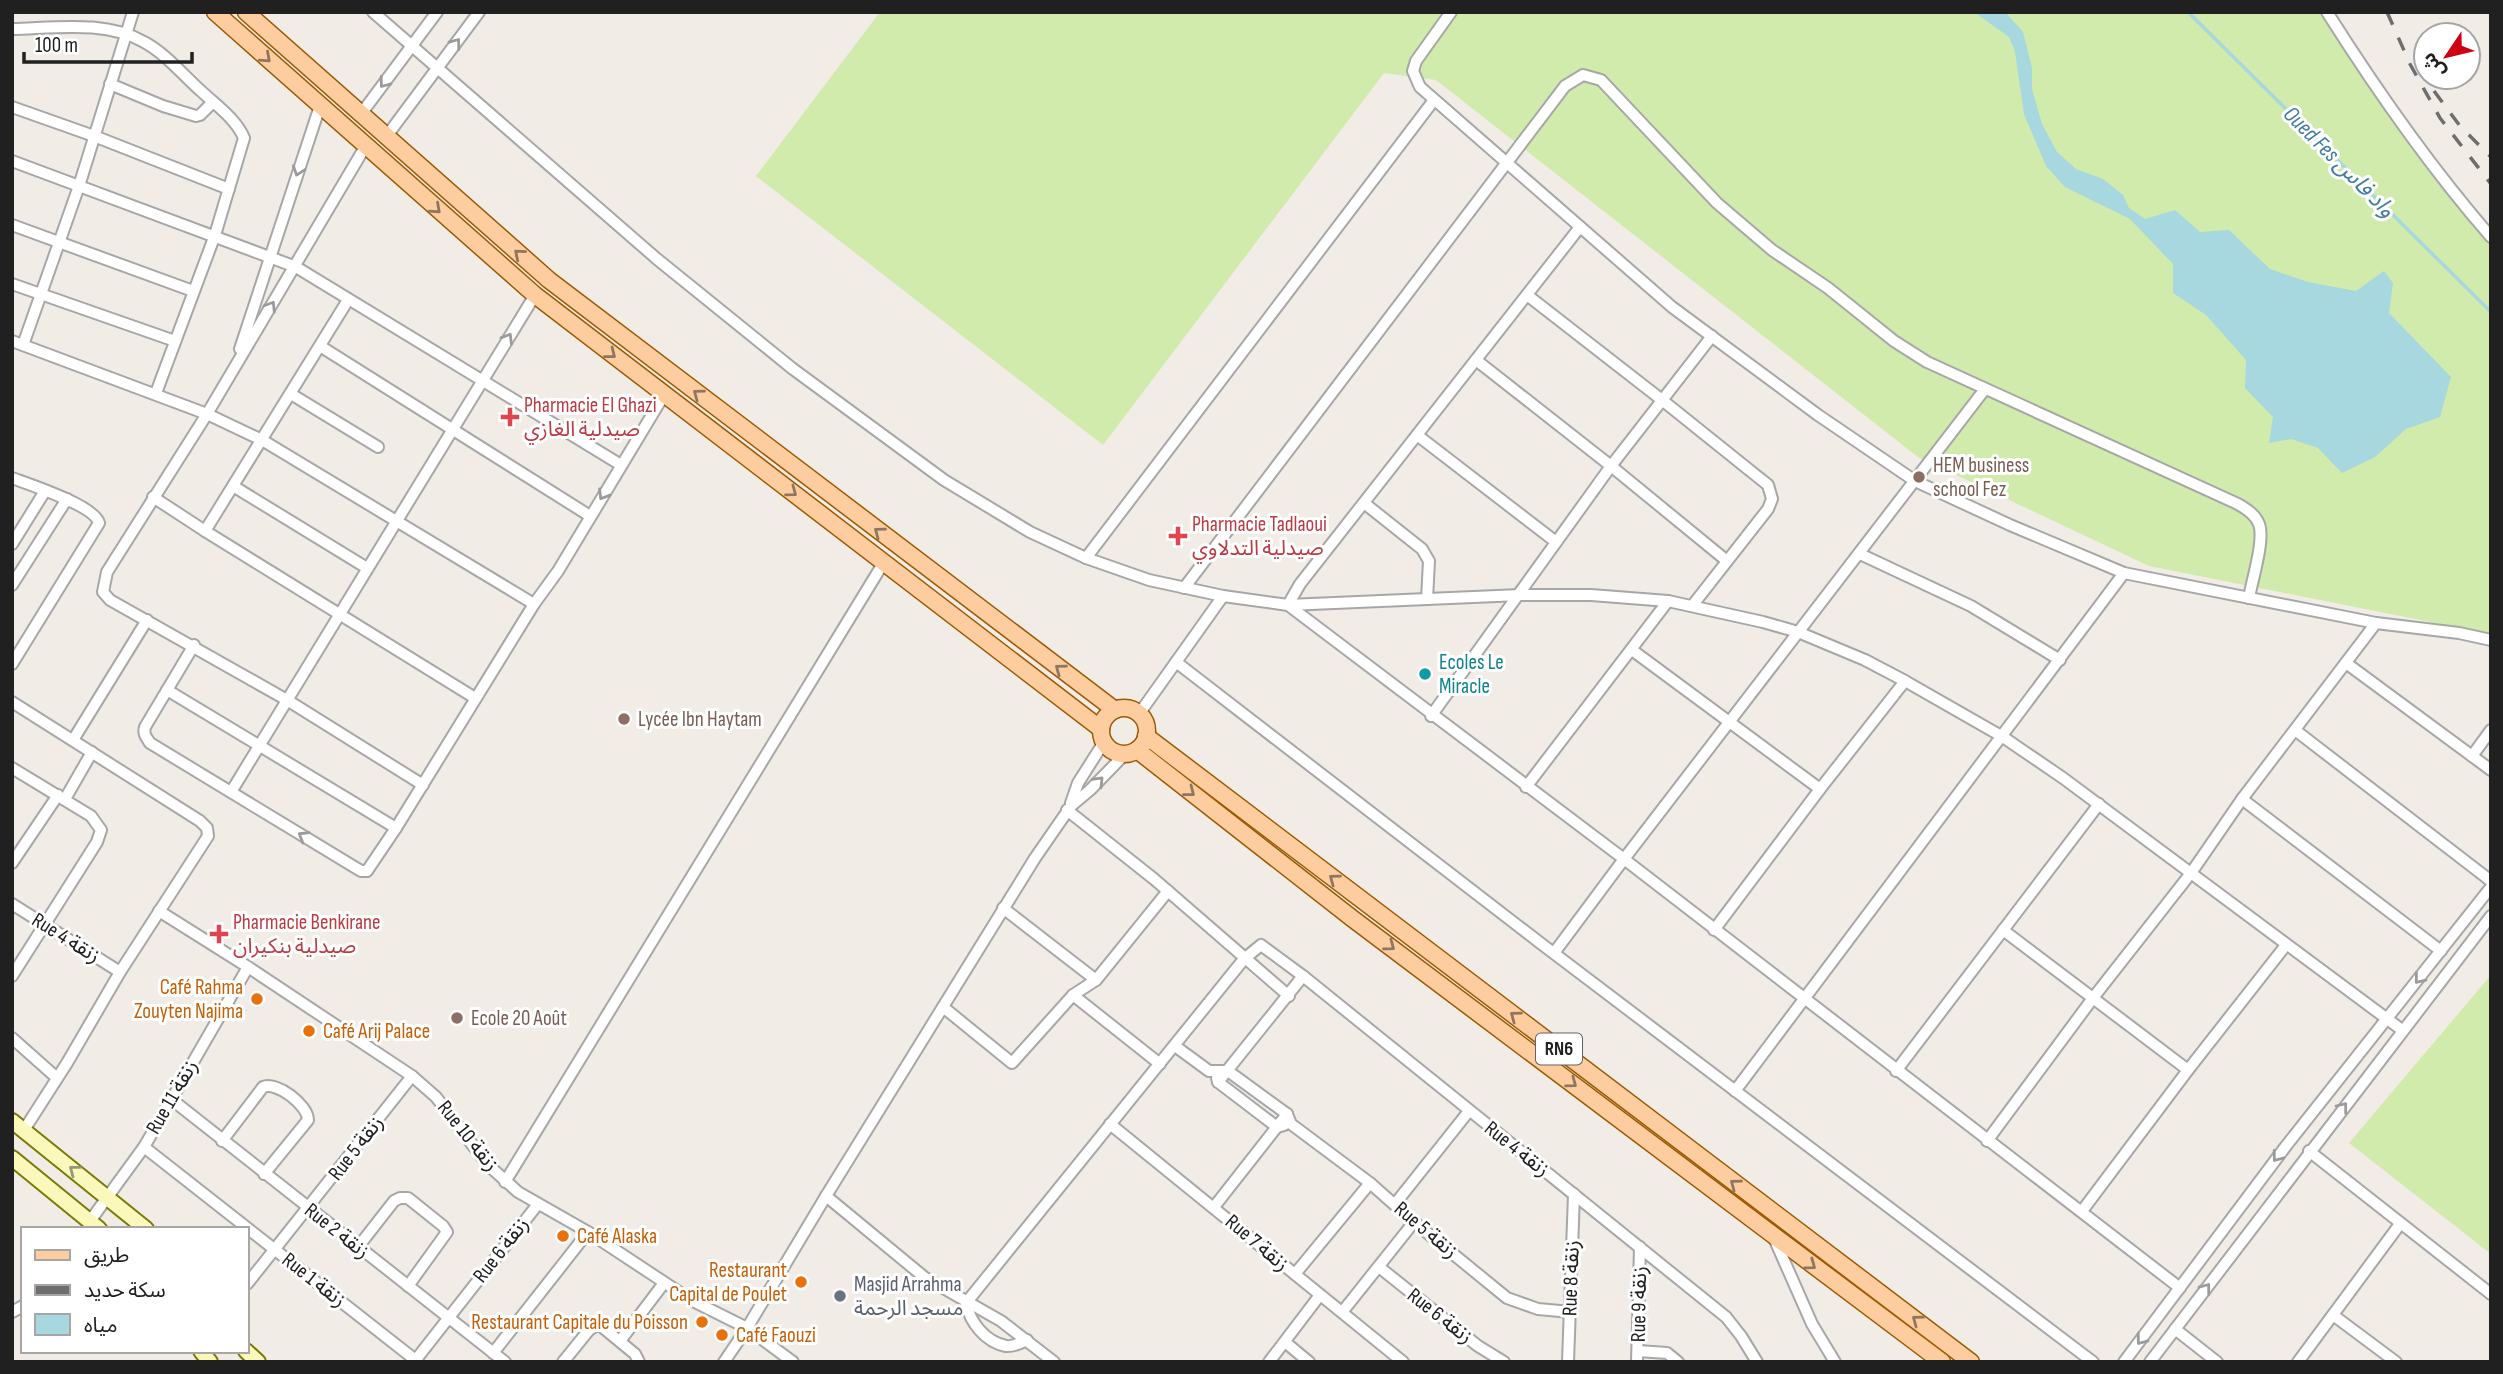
<svg xmlns="http://www.w3.org/2000/svg" width="2503" height="1374" font-family="'Sofia Sans Condensed','Noto Sans Arabic',sans-serif">
	<style>
		.grass { fill: #d1ebac }
		.water { fill: #a7d7df }
		.lines { fill: none; stroke-linecap: round; stroke-linejoin: round }
		.stream { stroke: #a7d7df; stroke-width: 3.5 }
		.street-casing { stroke: #a7a7a7; stroke-width: 14 }
		.secondary-casing { stroke: #797b04; stroke-width: 18 }
		.primary-casing { stroke: #9c5a00; stroke-width: 19 }
		.street { stroke: #fff; stroke-width: 10 }
		.secondary { stroke: #faf8bb; stroke-width: 14 }
		.primary { stroke: #fdcc9f; stroke-width: 16 }
		.rail { stroke: #6e6e6e; stroke-width: 3.5; stroke-dasharray: 14 14; stroke-linecap: butt }
		.oneway { stroke: #9b9b9b }
		.oneway2 { stroke: #8e7660 }
		.oneway3 { stroke: #989775 }
		.health-dot { fill: #e0444e; stroke: #fff; stroke-width: 2.5 }
		.education-dot { fill: #8d6e63; stroke: #fff; stroke-width: 2.5 }
		.culture-dot { fill: #0f9aa8; stroke: #fff; stroke-width: 2.5 }
		.food-dot { fill: #e8710a; stroke: #fff; stroke-width: 2.5 }
		.worship-dot { fill: #6b7280; stroke: #fff; stroke-width: 2.5 }
		.labels { text-anchor: middle; dominant-baseline: central; stroke-width: 6; stroke-linejoin: round; paint-order: stroke }
		.shield { fill: #fff; stroke: #636363; stroke-width: 2 }
		.shield-label { font-size: 19px; font-weight: bold; fill: #202020 }
		.health-label { font-size: 21px; fill: #be3a42; stroke: #fff; text-anchor: start }
		.education-label { font-size: 21px; fill: #785e54; stroke: #fff; text-anchor: start }
		.culture-label { font-size: 21px; fill: #0d838f; stroke: #fff; text-anchor: start }
		.street-label { font-size: 21px; fill: #202020; stroke: #fff }
		.food-label { font-size: 21px; fill: #c56008; stroke: #fff; text-anchor: end }
		.worship-label { font-size: 21px; fill: #5b616d; stroke: #fff; text-anchor: start }
		.water-label { font-size: 23px; font-style: italic; fill: #447ca2; stroke: #fff }
	</style>
	<rect width="100%" height="100%" fill="#f1ece6"/>
	<g class="grass">
		<polygon points="880,12 2323,12 2422,161 2491,244 2491,634 2149,566 1918,457 1436,80 1384,73 1103,445 756,176"/>
		<polygon points="2491,975 2491,1254 2349,1143"/>
	</g>
	<polygon class="water" points="1974,12 2009,12 2008,15 2023,32 2032,68 2032,89 2042,124 2057,152 2076,169 2103,179 2123,195 2129,208 2145,219 2175,210 2200,232 2229,230 2270,269 2308,282 2356,291 2384,271 2393,283 2389,313 2451,377 2440,417 2406,429 2375,457 2342,473 2318,448 2291,439 2269,443 2273,417 2245,388 2246,360 2206,315 2173,293 2173,264 2130,219 2065,187 2046,166 2024,114 2015,52 2009,37"/>
	<g class="lines">
		<polyline class="stream" points="2188,12 2491,312"/>
		<defs>
			<g id="street">
				<polyline points="373,12 657,259 793,369 944,480 1030,532 1086,558 1149,580 1223,596 1288,605 1520,595 1591,595 1668,601 1763,622 1798,632 1865,660 1905,681 2003,737 2063,778 2402,1030"/>
				<polyline points="1451,12 1416,61 1413,71 1420,87 1672,307 1818,415 1915,481 2010,525 2124,573 2376,623 2459,633 2491,640"/>
				<path d="M 2327,12 C 2377,91 2430,167 2491,237"/>
				<path d="M 12,29 C 55,28 106,20 144,42 C 165,53 183,75 201,91 C 216,105 236,119 244,138 L 215,235 L 156,393"/>
				<polyline points="110,84 163,106 196,116 200,115 213,102"/>
				<polyline points="12,107 94,136 229,189"/>
				<polyline points="361,114 437,12"/>
				<polyline points="386,137 479,12"/>
				<polyline points="365,147 207,414 107,572 103,592 110,600 287,700 423,785"/>
				<polyline points="12,161 296,267 621,465"/>
				<polyline points="12,225 193,291"/>
				<polyline points="1580,227 1300,584 1288,605 1624,859 2180,1288"/>
				<polyline points="12,284 175,341"/>
				<polyline points="1527,295 1662,400 1768,485 1772,499 1768,509 1692,606"/>
				<polyline points="12,341 207,414 262,440 534,604"/>
				<polyline points="23,345 79,186 133,12"/>
				<polyline points="320,346 590,516"/>
				<polyline points="240,349 320,106"/>
				<polyline points="1476,360 1611,466 1727,561"/>
				<polyline points="291,394 378,447"/>
				<polyline points="1417,435 1556,542"/>
				<path d="M 12,478 C 31,485 95,506 99,523 L 12,664"/>
				<polyline points="233,486 367,568"/>
				<polyline points="153,497 205,531 475,698"/>
				<polyline points="1364,503 1422,549 1429,561 1427,599"/>
				<polyline points="205,531 348,300"/>
				<polyline points="12,544 45,491"/>
				<polyline points="1860,554 1971,606 2060,660"/>
				<polyline points="1086,558 1434,100"/>
				<polyline points="12,585 67,499"/>
				<path d="M 1184,588 L 1565,86 L 1583,75 L 1601,80 L 1717,203 L 1772,250 L 1828,288 L 1894,341 L 1927,362 L 2238,504 C 2246,509 2255,514 2259,524 C 2265,540 2252,580 2249,598"/>
				<path d="M 194,645 L 145,727 C 143,734 146,737 150,743 L 361,871 L 367,871 L 396,828 L 534,604 L 558,571 L 664,395"/>
				<polyline points="1632,650 1820,789"/>
				<polyline points="1176,662 1539,942 2093,1362"/>
				<polyline points="2346,663 2491,770"/>
				<polyline points="167,690 396,828"/>
				<polyline points="12,702 200,821 207,828 208,836 120,972 67,1063 24,1130"/>
				<polyline points="1139,714 1223,596"/>
				<polyline points="1431,716 1611,466 1712,336"/>
				<polyline points="2295,730 2491,881"/>
				<polyline points="73,740 147,620"/>
				<polyline points="2472,756 2491,730"/>
				<polyline points="12,768 91,816 101,830 97,842 12,976"/>
				<polyline points="1526,787 1668,601"/>
				<polyline points="231,792 535,295"/>
				<polyline points="65,799 92,752"/>
				<polyline points="2242,799 2441,951"/>
				<polyline points="1071,803 1078,783 1104,742"/>
				<polyline points="1067,810 1154,879 1289,996"/>
				<polyline points="12,863 58,795"/>
				<polyline points="12,904 120,972"/>
				<polyline points="1003,908 1096,980"/>
				<polyline points="159,911 248,967 412,1076 436,1097 487,1164 518,1192 588,1232 691,1300 747,1328 793,1362"/>
				<polyline points="1714,930 1820,789 1905,681"/>
				<polyline points="2003,930 2188,1070"/>
				<polyline points="1554,953 1624,859 1985,389"/>
				<polyline points="1073,995 1160,1064"/>
				<polyline points="943,1007 1012,1063 1073,995 1096,980 1168,891"/>
				<polyline points="12,1038 57,1078"/>
				<polyline points="1175,1046 1209,1071 1228,1071 1287,1114"/>
				<polyline points="1896,1071 2099,804"/>
				<polyline points="1217,1078 1218,1082 1277,1127 1284,1125"/>
				<polyline points="1218,1082 1303,976"/>
				<polyline points="1735,1091 2124,573"/>
				<polyline points="171,1099 505,1362"/>
				<polyline points="1287,1114 1291,1124 1370,1183 1414,1222 1507,1298 1538,1309 1571,1312"/>
				<polyline points="1110,1124 1403,1362"/>
				<path d="M 222,1141 L 263,1087 C 277,1081 308,1105 308,1120 L 264,1174"/>
				<polyline points="1987,1141 2093,998 2191,873 2242,799 2376,623"/>
				<polyline points="144,1147 418,1362"/>
				<polyline points="2309,1151 2491,1294"/>
				<polyline points="505,1182 884,562"/>
				<polyline points="826,1196 924,1277 1001,1321 1054,1362"/>
				<polyline points="1395,1204 1469,1111"/>
				<polyline points="1214,1207 1287,1114"/>
				<polyline points="2082,1211 2188,1070 2286,945"/>
				<polyline points="90,1221 144,1147 248,967"/>
				<polyline points="1774,1238 1812,1324 1835,1362"/>
				<polyline points="358,1247 394,1201 400,1198 408,1198 443,1226 447,1232 408,1286"/>
				<polyline points="1379,1267 1478,1346 1504,1362"/>
				<polyline points="1295,1274 1370,1183"/>
				<polyline points="247,1284 412,1076"/>
				<polyline points="1343,1311 1414,1222"/>
				<polyline points="12,1312 23,1306"/>
				<polyline points="2333,1315 2396,1362"/>
				<polyline points="2175,1329 2217,1362"/>
				<path d="M 1027,1340 C 1021,1343 1013,1347 1006,1346 C 985,1342 970,1322 966,1303 L 1244,959 L 1261,945 L 1303,976 L 1726,1317 L 1741,1336 L 1757,1362"/>
				<polyline points="620,1341 664,1283"/>
				<polyline points="1285,1342 1309,1362"/>
				<polyline points="1638,1351 1667,1353 1678,1362"/>
				<polyline points="493,1353 588,1232"/>
				<polyline points="414,1362 538,1204"/>
				<polyline points="563,1362 589,1330 597,1325 601,1326 635,1354 639,1362"/>
				<polyline points="724,1362 747,1328 826,1196 1035,858 1071,806 1090,790 1125,754"/>
				<polyline points="1269,1362 1320,1295"/>
				<polyline points="1568,1362 1574,1194"/>
				<polyline points="1637,1362 1640,1247"/>
				<polyline points="2124,1362 2286,1146 2491,887"/>
				<polyline points="2150,1362 2491,916"/>
				<polyline points="2298,1362 2400,1224"/>
			</g>
			<g id="secondary">
				<polyline points="12,1121 146,1229"/>
				<polyline points="12,1158 99,1229"/>
				<polyline points="201,1351 210,1362"/>
				<polyline points="246,1351 258,1362"/>
			</g>
			<g id="primary">
				<polyline points="215,12 535,295 1101,729"/>
				<polyline points="246,12 549,280 1115,710"/>
				<circle cx="1124" cy="731" r="23"/>
				<polyline points="1146,736 1971,1362"/>
				<polyline points="1137,750 1353,919 1942,1362"/>
			</g>
		</defs>
		<use href="#street" class="street-casing"/>
		<use href="#secondary" class="secondary-casing"/>
		<use href="#primary" class="primary-casing"/>
		<use href="#street" class="street"/>
		<use href="#secondary" class="secondary"/>
		<use href="#primary" class="primary"/>
		<g class="rail">
			<polyline points="2387,12 2410,64 2440,118 2491,184"/>
			<polyline points="2434,91 2460,126 2491,157"/>
		</g>
	</g>
	<defs><path id="oneway-chevron" d="M-2-3.5L2.5 0L-2 3.5" fill="none" stroke-width="1.6" stroke-linecap="round" stroke-linejoin="round" transform="scale(1.75)"/></defs>
	<g class="oneway">
		<use href="#oneway-chevron" transform="translate(456 43) rotate(-53)"/>
		<use href="#oneway-chevron" transform="translate(384 83) rotate(127)"/>
		<use href="#oneway-chevron" transform="translate(298 171) rotate(109)"/>
		<use href="#oneway-chevron" transform="translate(271 306) rotate(-58)"/>
		<use href="#oneway-chevron" transform="translate(508 338) rotate(-59)"/>
		<use href="#oneway-chevron" transform="translate(603 495) rotate(121)"/>
		<use href="#oneway-chevron" transform="translate(1099 781) rotate(-46)"/>
		<use href="#oneway-chevron" transform="translate(303 836) rotate(-149)"/>
		<use href="#oneway-chevron" transform="translate(2419 979) rotate(129)"/>
		<use href="#oneway-chevron" transform="translate(2343 1107) rotate(-52)"/>
		<use href="#oneway-chevron" transform="translate(2277 1157) rotate(127)"/>
		<use href="#oneway-chevron" transform="translate(2206 1288) rotate(-53)"/>
		<use href="#oneway-chevron" transform="translate(2141 1340) rotate(127)"/>
	</g>
	<g class="oneway2">
		<use href="#oneway-chevron" transform="translate(266 58) rotate(42)"/>
		<use href="#oneway-chevron" transform="translate(436 209) rotate(42)"/>
		<use href="#oneway-chevron" transform="translate(519 254) rotate(-140)"/>
		<use href="#oneway-chevron" transform="translate(611 354) rotate(38)"/>
		<use href="#oneway-chevron" transform="translate(698 394) rotate(-143)"/>
		<use href="#oneway-chevron" transform="translate(792 492) rotate(37)"/>
		<use href="#oneway-chevron" transform="translate(879 532) rotate(-143)"/>
		<use href="#oneway-chevron" transform="translate(1060 669) rotate(-143)"/>
		<use href="#oneway-chevron" transform="translate(1190 792) rotate(38)"/>
		<use href="#oneway-chevron" transform="translate(1334 879) rotate(-143)"/>
		<use href="#oneway-chevron" transform="translate(1390 946) rotate(37)"/>
		<use href="#oneway-chevron" transform="translate(1515 1016) rotate(-143)"/>
		<use href="#oneway-chevron" transform="translate(1572 1083) rotate(37)"/>
		<use href="#oneway-chevron" transform="translate(1735 1184) rotate(-143)"/>
		<use href="#oneway-chevron" transform="translate(1811 1265) rotate(36)"/>
		<use href="#oneway-chevron" transform="translate(1917 1320) rotate(-143)"/>
	</g>
	<use class="oneway3" href="#oneway-chevron" transform="translate(74 1170) rotate(-142)"/>
	<g class="health-dot">
		<path d="M506.5 406.5h7v7h7v7h-7v7h-7v-7h-7v-7h7z"/>
		<path d="M1174.5 525.5h7v7h7v7h-7v7h-7v-7h-7v-7h7z"/>
		<path d="M215.5 923.5h7v7h7v7h-7v7h-7v-7h-7v-7h7z"/>
	</g>
	<g class="education-dot">
		<circle cx="1919" cy="477" r="7"/>
		<circle cx="624" cy="719" r="7"/>
		<circle cx="457" cy="1018" r="7"/>
	</g>
	<circle class="culture-dot" cx="1425" cy="674" r="7"/>
	<g class="food-dot">
		<circle cx="257" cy="999" r="7"/>
		<circle cx="309" cy="1031" r="7"/>
		<circle cx="563" cy="1236" r="7"/>
		<circle cx="801" cy="1282" r="7"/>
		<circle cx="702" cy="1322" r="7"/>
		<circle cx="722" cy="1335" r="7"/>
	</g>
	<circle class="worship-dot" cx="840" cy="1296" r="7"/>
	<g class="labels">
		<rect class="shield" x="1536" y="1033.5" width="46" height="31" rx="5"/>
		<g class="shield-label">
			<text x="1559" y="1049">RN6</text>
		</g>
		<g class="health-label">
			<text x="524" y="405">Pharmacie El Ghazi<tspan x="524" dy="24">صيدلية الغازي</tspan></text>
			<text x="1192" y="524">Pharmacie Tadlaoui<tspan x="1192" dy="24">صيدلية التدلاوي</tspan></text>
			<text x="233" y="922">Pharmacie Benkirane<tspan x="233" dy="24">صيدلية بنكيران</tspan></text>
		</g>
		<g class="education-label">
			<text x="1933" y="465">HEM business<tspan x="1933" dy="24">school Fez</tspan></text>
			<text x="638" y="719">Lycée Ibn Haytam</text>
			<text x="471" y="1018">Ecole 20 Août</text>
		</g>
		<g class="culture-label">
			<text x="1439" y="662">Ecoles Le<tspan x="1439" dy="24">Miracle</tspan></text>
		</g>
		<g class="street-label">
			<text transform="translate(66 938) rotate(32)">Rue 4 زنقة</text>
			<text transform="translate(172 1097) rotate(-60)">Rue 11 زنقة</text>
			<text transform="translate(468 1136) rotate(51)">Rue 10 زنقة</text>
			<text transform="translate(356 1148) rotate(-52)">Rue 5 زنقة</text>
			<text transform="translate(1517 1149) rotate(38)">Rue 4 زنقة</text>
			<text transform="translate(1426 1230) rotate(40)">Rue 5 زنقة</text>
			<text transform="translate(337 1231) rotate(38)">Rue 2 زنقة</text>
			<text transform="translate(1257 1243) rotate(40)">Rue 7 زنقة</text>
			<text transform="translate(501 1250) rotate(-52)">Rue 6 زنقة</text>
			<text transform="translate(1571 1278) rotate(-88)">Rue 8 زنقة</text>
			<text transform="translate(314 1280) rotate(38)">Rue 1 زنقة</text>
			<text transform="translate(1639 1304) rotate(-89)">Rue 9 زنقة</text>
			<text transform="translate(1440 1316) rotate(38)">Rue 6 زنقة</text>
		</g>
		<g class="food-label">
			<text x="243" y="987">Café Rahma<tspan x="243" dy="24">Zouyten Najima</tspan></text>
			<text x="323" y="1031" text-anchor="start">Café Arij Palace</text>
			<text x="577" y="1236" text-anchor="start">Café Alaska</text>
			<text x="787" y="1270">Restaurant<tspan x="787" dy="24">Capital de Poulet</tspan></text>
			<text x="688" y="1322">Restaurant Capitale du Poisson</text>
			<text x="736" y="1335" text-anchor="start">Café Faouzi</text>
		</g>
		<g class="worship-label">
			<text x="854" y="1284">Masjid Arrahma<tspan x="854" dy="24">مسجد الرحمة</tspan></text>
		</g>
		<g class="water-label">
			<text transform="translate(2339 162) rotate(45)">Oued Fes واد فاس</text>
		</g>
	</g>
	<rect width="2503" height="1374" fill="none" stroke="#202020" stroke-width="28"/>
	<rect x="21" y="1227" width="228" height="126" fill="#ffffff" stroke="#a6a6a6" stroke-width="2"/>
	<rect x="35" y="1250" width="35" height="10" fill="#fdcc9f" stroke="#a6a6a6" stroke-width="2"/>
	<text x="84" y="1262" font-size="21" fill="#202020">طريق</text>
	<rect x="35" y="1285" width="35" height="10" fill="#6e6e6e" stroke="#a6a6a6" stroke-width="2"/>
	<text x="84" y="1297" font-size="21" fill="#202020">سكة حديد</text>
	<rect x="35" y="1314" width="35" height="21" fill="#a7d7df" stroke="#a6a6a6" stroke-width="2"/>
	<text x="84" y="1332" font-size="21" fill="#202020">مياه</text>
	<g transform="translate(2447 56) rotate(235)"><circle r="33" fill="#ffffff" stroke="#a6a6a6" stroke-width="2"/>
	<path d="M0-5L12 26L0 18L-12 26Z" fill="#d00013"/>
	<text y="-10" font-size="19" font-weight="bold" text-anchor="middle" fill="#202020">ش</text>
	</g>
	<path d="M24 52v10h168v-10" fill="none" stroke="#202020" stroke-width="3.5"/>
	<text x="35" y="52" font-size="21" fill="#202020" stroke="#ffffff" stroke-width="5" paint-order="stroke">100 m</text>
</svg>
